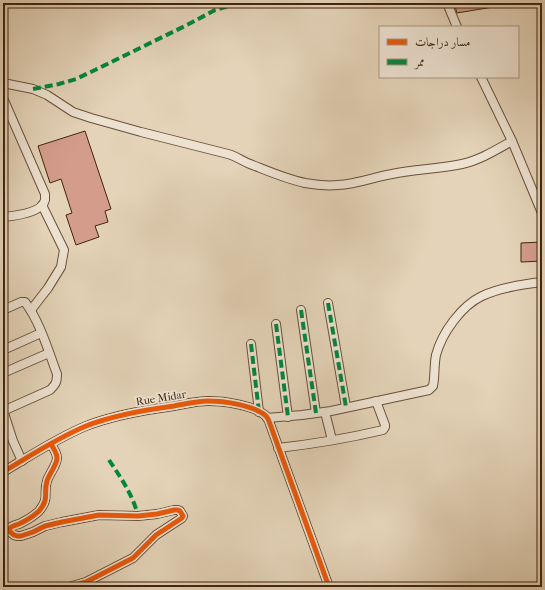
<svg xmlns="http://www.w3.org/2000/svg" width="545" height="590" font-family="'IM FELL French Canon',Amiri,serif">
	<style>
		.building { fill: #d49d8b; stroke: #40250d }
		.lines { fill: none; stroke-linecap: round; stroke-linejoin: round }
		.minor-casing { stroke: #695038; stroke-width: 10 }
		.minor { stroke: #ede2d1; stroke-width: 8 }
		.quiet { stroke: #00873e; stroke-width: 4; stroke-dasharray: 8 4; stroke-linecap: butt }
		.cycleway-casing { stroke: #ede2d1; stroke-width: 8 }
		.cycleway { stroke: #e8590c; stroke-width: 5 }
		.labels { text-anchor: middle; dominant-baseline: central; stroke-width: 3.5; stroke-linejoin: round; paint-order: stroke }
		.street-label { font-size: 11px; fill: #40250d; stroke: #ede2d1 }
	</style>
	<rect width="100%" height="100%" fill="#e4d3b8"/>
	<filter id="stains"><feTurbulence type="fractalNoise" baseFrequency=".005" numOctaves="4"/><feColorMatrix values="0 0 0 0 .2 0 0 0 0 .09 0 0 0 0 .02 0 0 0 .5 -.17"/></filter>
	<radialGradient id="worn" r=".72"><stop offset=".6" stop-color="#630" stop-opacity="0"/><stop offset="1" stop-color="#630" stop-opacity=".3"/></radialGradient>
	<g class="building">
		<polygon points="454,3 499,3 499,6 457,13"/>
		<polygon points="85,131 111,209 105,211 108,222 95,226 99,237 76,245 66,215 72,213 61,179 50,183 38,146"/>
		<polygon points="542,242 542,261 521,262 521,243"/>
	</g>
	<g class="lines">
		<defs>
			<g id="minor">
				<polyline points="447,3 457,27"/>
				<polyline points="481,77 512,141 542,213"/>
				<path d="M 3,83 L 33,89 L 47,95 L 73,112 L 91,118 L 141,132 L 228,154 C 236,156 242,161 250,164 C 268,171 286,179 305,183 C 316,185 327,186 338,185 C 357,184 374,177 392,174 C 415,169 439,169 462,164 C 480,160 496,150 512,141"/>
				<path d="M 3,98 L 45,194 C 45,196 45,198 45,200 C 42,213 14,216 3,217"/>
				<polyline points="328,303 346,407"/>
				<path d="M 3,310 L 21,302 L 25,302 C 40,322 48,350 57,374 C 57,382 56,384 50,390 L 3,411"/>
				<polyline points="31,310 48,288 61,267 64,250 42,205"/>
				<polyline points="301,310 316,413"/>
				<polyline points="276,324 288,417"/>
				<polyline points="251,344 259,412"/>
				<polyline points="3,350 41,333"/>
				<polyline points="3,373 49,353"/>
				<polyline points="3,410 13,441 22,461"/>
				<polyline points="325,412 332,440"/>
				<path d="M 267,418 L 302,415 L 331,411 L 429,390 L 433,386 C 435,376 434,365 436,355 C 442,333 461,306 482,296 C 499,288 524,284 542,282"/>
				<path d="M 51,444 C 53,448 57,453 57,458 C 57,465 49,474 47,481 C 43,494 50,498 39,511 C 34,516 27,520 21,523 C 18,525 12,525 10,528 C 9,529 9,530 9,531 L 14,535 L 17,536 L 21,536 L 33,532 L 45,526 L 62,522 L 99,515 L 138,516 L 157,514 L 174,510 L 178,510 L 180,511 L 183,516 L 182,518 L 156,535 L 133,558 L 86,582 L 69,587"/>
				<path d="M 278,448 C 314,444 349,438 383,430 L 385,427 L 385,425 L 376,401"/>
				<path d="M 3,472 C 30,456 57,438 86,426 C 114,415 144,410 174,406 C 185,404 197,401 208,401 C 223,401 254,405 266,416 C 268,418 269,421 270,424 L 329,587"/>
			</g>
		</defs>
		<use href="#minor" class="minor-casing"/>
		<use href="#minor" class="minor"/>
		<g class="quiet">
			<polyline points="33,89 59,84 76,79 97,69 187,25 215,10 240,3"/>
			<polyline points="328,303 346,407"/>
			<polyline points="301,310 316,413"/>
			<polyline points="276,324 288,417"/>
			<polyline points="251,344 259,412"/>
			<path d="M 109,460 C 121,478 133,495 138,516"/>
		</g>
		<defs>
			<g id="cycleway">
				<path d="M 51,444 C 53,448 57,453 57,458 C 57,465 49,474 47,481 C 43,494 50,498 39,511 C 34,516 27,520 21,523 C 18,525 12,525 10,528 C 9,529 9,530 9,531 L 14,535 L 17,536 L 21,536 L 33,532 L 45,526 L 62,522 L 99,515 L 138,516 L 157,514 L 174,510 L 178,510 L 180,511 L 183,516 L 182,518 L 156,535 L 133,558 L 86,582 L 69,587"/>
				<path d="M 3,472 C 30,456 57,438 86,426 C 114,415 144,410 174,406 C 185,404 197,401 208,401 C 223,401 254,405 266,416 C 268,418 269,421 270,424 L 329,587"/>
			</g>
		</defs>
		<use href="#cycleway" class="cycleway-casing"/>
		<use href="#cycleway" class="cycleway"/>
	</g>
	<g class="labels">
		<g class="street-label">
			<text transform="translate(161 398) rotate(-9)">Rue Midar</text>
		</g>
	</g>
	<rect width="545" height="590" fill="none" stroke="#e4d3b8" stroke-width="16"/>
	<rect x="4" y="4" width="537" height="582" fill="none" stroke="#40250d" stroke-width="2"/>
	<rect x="8" y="8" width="529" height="574" fill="none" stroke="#40250d"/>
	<rect x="379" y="26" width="140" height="52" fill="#ede2d1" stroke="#a89683"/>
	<rect x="387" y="39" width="20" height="6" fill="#e8590c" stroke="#a89683"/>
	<text x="415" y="46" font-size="12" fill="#40250d">مسار دراجات</text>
	<rect x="387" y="59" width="20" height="6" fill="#00873e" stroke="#a89683"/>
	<text x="415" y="66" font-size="12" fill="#40250d">ممر</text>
	<rect width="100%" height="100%" filter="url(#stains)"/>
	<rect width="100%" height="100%" fill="url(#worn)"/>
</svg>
